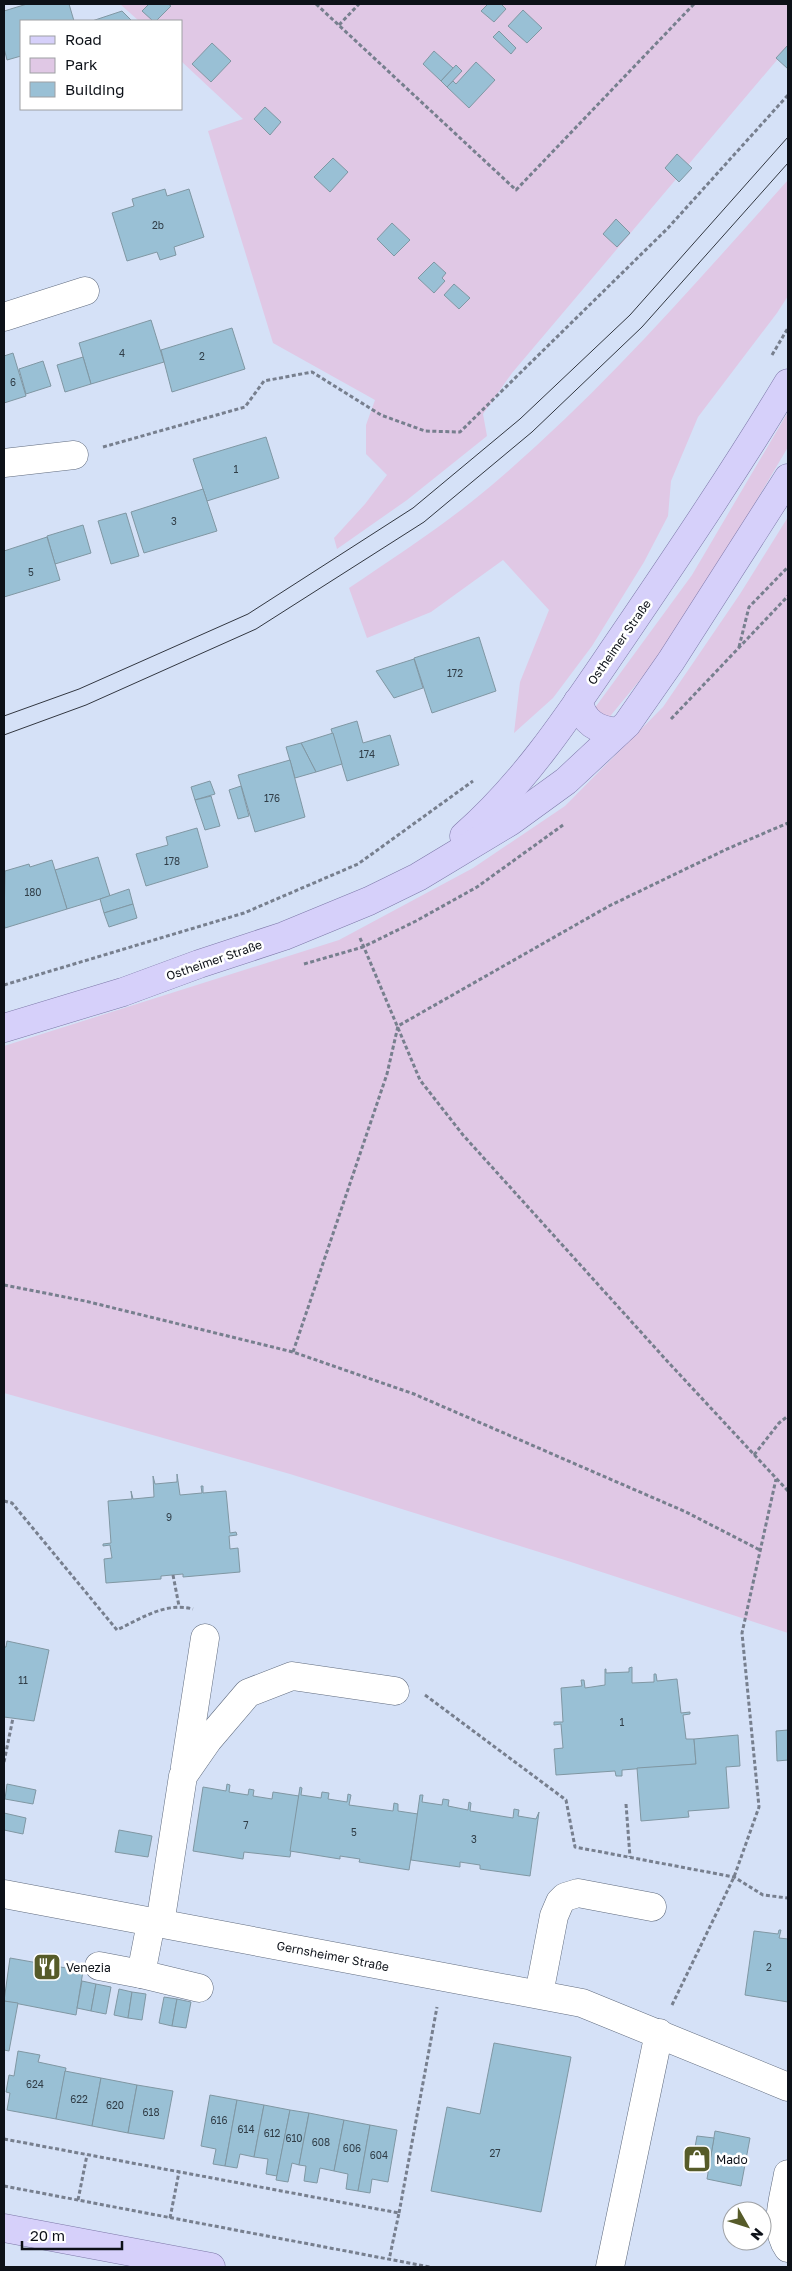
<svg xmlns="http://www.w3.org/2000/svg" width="792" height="2271" font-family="'Golos Text',sans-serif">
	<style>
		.green { fill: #e0c8e5 }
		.building { fill: #99c0d5; stroke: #8097a3 }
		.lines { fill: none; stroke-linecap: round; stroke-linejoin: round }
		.minor-casing { stroke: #606b7e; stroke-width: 29 }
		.major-casing { stroke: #7d78a8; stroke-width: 29 }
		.path { stroke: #777f8e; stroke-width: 3; stroke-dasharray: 4 2.5; stroke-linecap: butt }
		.minor { stroke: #fff; stroke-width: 28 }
		.major { stroke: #d6d0fa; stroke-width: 28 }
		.tram { stroke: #323741; stroke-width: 1 }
		.labels { text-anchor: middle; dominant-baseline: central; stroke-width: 5; stroke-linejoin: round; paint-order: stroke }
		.number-label { font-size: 10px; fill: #303d47 }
		.street-label { font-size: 12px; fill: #0d1118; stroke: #fff }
		.poi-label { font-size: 12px; fill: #0d1118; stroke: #fff; text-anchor: start }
	</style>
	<rect width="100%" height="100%" fill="#d5e1f7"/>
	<g class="green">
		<polygon points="120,4 788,4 788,47 512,373 483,414 487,436 407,500 337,549 334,538 365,504 387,475 366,454 366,425 375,400 273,343 208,131 243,119 181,61 181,21 139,21"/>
		<path d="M 788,180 L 788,296 L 777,313 L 698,417 L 671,481 L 668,516 L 644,562 L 592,646 L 553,698 L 514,733 L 520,682 L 549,610 L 503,560 L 431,612 L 367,638 L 349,588 C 401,553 452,520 499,479 C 604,389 696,283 788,180 Z"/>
		<polygon points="788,412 788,447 714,573 658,658 607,720 594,709 692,575"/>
		<polygon points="788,517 788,1633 571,1562 290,1474 4,1393 4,1046 339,940 473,868 565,806 663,707 740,594"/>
	</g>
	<g class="building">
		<polygon points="27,4 69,4 74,21 21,21 21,56 7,60 4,48 4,11"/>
		<polygon points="149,4 168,4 171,6 156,21 153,21 142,11"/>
		<polygon points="488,4 501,4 506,9 494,22 481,11"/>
		<polygon points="523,10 542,28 527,43 508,26"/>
		<polygon points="122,11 132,21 92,21"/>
		<polygon points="499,31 516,48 511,54 493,37"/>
		<polygon points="212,43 231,61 211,82 192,64"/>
		<polygon points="788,45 788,69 776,58"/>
		<polygon points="434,51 453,68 441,81 423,64"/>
		<polygon points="476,62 495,80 469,108 447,87 453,81 456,84"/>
		<polygon points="456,65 462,71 447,87 441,81"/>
		<polygon points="265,107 281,122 270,135 254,119"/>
		<polygon points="677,154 692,168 679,182 665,168"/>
		<polygon points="333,158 348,172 330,192 314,177"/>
		<polygon points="165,189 167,196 189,189 204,237 174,247 176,255 160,260 157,252 127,261 112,213 134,206 132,199"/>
		<polygon points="616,219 630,233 617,247 603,234"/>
		<polygon points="392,223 410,240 394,256 377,239"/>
		<polygon points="434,262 446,273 442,278 445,281 434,293 418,278"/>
		<polygon points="454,284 470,298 459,309 444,295"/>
		<polygon points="151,320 164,362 91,384 79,343"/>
		<polygon points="232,328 245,369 172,392 161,350"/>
		<polygon points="13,353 26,396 4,403 4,356"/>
		<polygon points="83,357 91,384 65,392 57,365"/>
		<polygon points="43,361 51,386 26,394 19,369"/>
		<polygon points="266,437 279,478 207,501 193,459"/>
		<polygon points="203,489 217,531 144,553 131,512"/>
		<polygon points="126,513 139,556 111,564 98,521"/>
		<polygon points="83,525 91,553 55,564 47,536"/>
		<polygon points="47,537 60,580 4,597 4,551"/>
		<polygon points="479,637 496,691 432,713 414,658"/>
		<polygon points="414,659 423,688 394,698 376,671"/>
		<polygon points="357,721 363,743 390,735 399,765 347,781 331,729"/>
		<polygon points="333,733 342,764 316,772 301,743"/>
		<polygon points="301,743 316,772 295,778 286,747"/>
		<polygon points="290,760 305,817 255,832 238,775"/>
		<polygon points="210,781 215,794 195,800 191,787"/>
		<polygon points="241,786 249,816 238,819 229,790"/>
		<polygon points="211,796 220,826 205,830 195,800"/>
		<polygon points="197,828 208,867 146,886 136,854 168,845 166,837"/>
		<polygon points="98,857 110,896 67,909 55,870"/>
		<polygon points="52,860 67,909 5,928 4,923 5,871 29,864 30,867"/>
		<polygon points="129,889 133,904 104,913 100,899"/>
		<polygon points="133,904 137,918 109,927 104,913"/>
		<polygon points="177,1474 180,1495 202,1493 201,1486 203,1486 203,1493 226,1491 230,1533 236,1532 237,1535 229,1536 230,1549 238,1548 240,1572 183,1577 183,1574 161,1576 161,1579 106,1583 104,1559 112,1558 110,1545 103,1546 103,1544 111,1543 108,1501 132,1499 131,1491 133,1499 154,1497 153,1476 155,1484 177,1482"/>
		<polygon points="7,1641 49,1650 34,1721 4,1717 4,1647 6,1647"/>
		<polygon points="632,1667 632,1683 654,1682 654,1674 656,1674 657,1681 677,1679 681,1713 690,1712 690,1714 683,1715 686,1739 694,1739 696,1764 622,1770 622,1776 616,1776 615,1771 556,1775 554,1749 563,1748 561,1724 554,1725 554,1722 563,1722 561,1688 582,1686 581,1680 584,1680 585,1688 605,1685 605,1669 606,1669 606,1673 629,1672 629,1668"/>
		<polygon points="788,1730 788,1760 777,1761 776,1731"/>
		<polygon points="738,1735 740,1766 726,1767 729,1808 688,1811 689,1817 641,1821 637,1768 696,1764 694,1739"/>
		<polygon points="7,1784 36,1790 33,1804 5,1799"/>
		<polygon points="227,1784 230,1785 229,1792 248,1795 249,1789 254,1790 253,1796 272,1799 273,1792 299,1796 290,1857 244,1852 243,1859 193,1851 203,1787 226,1791"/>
		<polygon points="300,1787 302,1788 301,1795 321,1798 322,1792 329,1793 328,1799 347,1802 348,1794 351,1795 349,1805 393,1811 394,1803 398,1804 398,1811 418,1814 409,1870 359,1862 360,1859 340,1856 340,1859 290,1851"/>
		<polygon points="420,1795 423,1795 422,1802 442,1805 443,1799 449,1800 448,1806 468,1810 469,1802 471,1803 470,1811 513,1818 514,1809 519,1810 518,1816 536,1819 539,1812 530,1876 480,1869 480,1865 460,1862 460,1867 411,1860"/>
		<polygon points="4,1813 26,1818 23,1834 4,1830"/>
		<polygon points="119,1830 152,1836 148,1857 115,1852"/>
		<polygon points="779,1930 781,1930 779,1938 788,1939 788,2002 745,1995 754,1931 778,1934"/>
		<polygon points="10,1958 83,1971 76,2015 4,2001"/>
		<polygon points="82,1981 96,1984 91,2011 77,2008"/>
		<polygon points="96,1984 111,1987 106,2014 91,2011"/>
		<polygon points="119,1989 132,1992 128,2018 114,2015"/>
		<polygon points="132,1992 146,1994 142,2020 128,2018"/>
		<polygon points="164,1997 177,1999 172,2026 159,2023"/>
		<polygon points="177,1999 191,2002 186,2028 172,2026"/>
		<polygon points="4,2001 18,2003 9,2051 4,2050"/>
		<polygon points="494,2043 571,2057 541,2212 431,2191 447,2107 480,2114"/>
		<polygon points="18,2051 40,2055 38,2062 66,2068 56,2119 7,2110 10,2093 6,2092 9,2075 14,2076"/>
		<polygon points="65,2071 101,2078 92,2126 56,2119"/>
		<polygon points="101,2078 137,2085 128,2133 92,2126"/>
		<polygon points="137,2085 173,2091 164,2139 128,2133"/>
		<polygon points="210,2095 237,2100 225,2166 213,2164 216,2149 201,2146"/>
		<polygon points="237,2100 264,2105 254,2157 240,2154 237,2168 225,2166"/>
		<polygon points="264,2105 290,2110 277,2176 266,2174 268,2159 254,2157"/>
		<polygon points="290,2110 309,2113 299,2165 292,2163 288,2182 276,2180"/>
		<polygon points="309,2113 344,2120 334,2171 320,2168 317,2183 304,2181 306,2166 299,2165"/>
		<polygon points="344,2120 370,2125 358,2191 346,2189 348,2174 334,2171"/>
		<polygon points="370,2125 397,2130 388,2182 372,2179 370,2193 358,2191"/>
		<polygon points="715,2131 750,2138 741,2186 707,2179"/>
		<polygon points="697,2136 714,2138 708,2172 691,2169"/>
	</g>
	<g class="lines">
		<defs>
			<g id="minor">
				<polyline points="4,317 85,291"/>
				<polyline points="4,463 74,455"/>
				<polyline points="185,1767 205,1638"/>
				<polyline points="4,1894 582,2003 788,2087"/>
				<polyline points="151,1923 141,1974 199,1988"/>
				<polyline points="160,1924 183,1776 208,1740 248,1693 292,1676 395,1691"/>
				<polyline points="99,1966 141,1974"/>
				<polyline points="539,1994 554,1916 560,1902 565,1897 578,1893 652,1907"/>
				<path d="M 788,2174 C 784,2198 773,2227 788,2248"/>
				<polyline points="610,2267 659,2033"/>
			</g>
			<g id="major">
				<path d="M 578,701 C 584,723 597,730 618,732"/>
				<path d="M 464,836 C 529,779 575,706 623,636 C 680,552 736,469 788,383"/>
				<polyline points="4,1028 123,992 199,964 284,936 369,901 418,877 511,821 566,781 627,724 671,661 788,478"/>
				<polyline points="4,2228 211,2267"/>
			</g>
		</defs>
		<use href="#minor" class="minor-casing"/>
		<use href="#major" class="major-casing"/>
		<g class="path">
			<polyline points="316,4 516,190 694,4"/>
			<polyline points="339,25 359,4"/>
			<polyline points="772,355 788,328"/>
			<polyline points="103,447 245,407 264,381 312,372 381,415 425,431 460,432 668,228 788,95"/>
			<polyline points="739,647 749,607 788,567"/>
			<polyline points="671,719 788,596"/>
			<polyline points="360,938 420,1080 463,1135 668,1362 788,1491"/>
			<polyline points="304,964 363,947 416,921 477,887 563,825"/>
			<polyline points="4,985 244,913 358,864 473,781"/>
			<polyline points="4,1285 85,1301 293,1352 414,1394 686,1512 760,1550"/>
			<polyline points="293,1352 387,1074 398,1026 609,906 727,849 788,823"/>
			<polyline points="754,1455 779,1423 788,1416"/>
			<path d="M 4,1501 L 12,1503 L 117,1630 C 142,1618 165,1602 193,1609"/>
			<polyline points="173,1575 179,1606"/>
			<polyline points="425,1695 566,1800 575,1847 734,1877 763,1895 788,1898"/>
			<polyline points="4,1762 13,1718"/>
			<polyline points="626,1804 630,1857"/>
			<polyline points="672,2005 734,1877 759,1807 742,1633 776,1479"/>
			<polyline points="4,2139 399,2213 389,2260"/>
			<polyline points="4,2186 430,2267"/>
			<polyline points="78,2200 87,2155"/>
			<polyline points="399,2213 437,2007"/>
			<polyline points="170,2218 179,2172"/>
		</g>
		<use href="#minor" class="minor"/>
		<use href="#major" class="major"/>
		<g class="tram">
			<polyline points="4,716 79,689 248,614 413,508 520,419 630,315 788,137"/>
			<polyline points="4,735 86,705 256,629 424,522 532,432 642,327 788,163"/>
		</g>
	</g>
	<defs>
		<symbol id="restaurant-square" viewBox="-11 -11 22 22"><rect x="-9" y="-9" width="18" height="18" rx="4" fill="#565b29" stroke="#fff"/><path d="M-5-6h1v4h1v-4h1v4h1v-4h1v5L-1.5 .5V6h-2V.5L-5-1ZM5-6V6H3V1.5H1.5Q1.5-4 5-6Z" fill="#fff"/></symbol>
		<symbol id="shop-square" viewBox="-11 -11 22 22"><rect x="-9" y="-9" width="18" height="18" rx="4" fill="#565b29" stroke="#fff"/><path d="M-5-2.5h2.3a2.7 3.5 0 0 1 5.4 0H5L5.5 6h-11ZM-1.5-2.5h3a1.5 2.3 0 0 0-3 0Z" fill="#fff"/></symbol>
	</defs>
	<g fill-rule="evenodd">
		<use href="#restaurant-square" x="31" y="1951" width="32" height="32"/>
		<use href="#shop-square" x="681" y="2143" width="32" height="32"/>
	</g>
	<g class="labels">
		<g class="number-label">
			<text x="158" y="225">2b</text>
			<text x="122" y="353">4</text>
			<text x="202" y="356">2</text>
			<text x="13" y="382">6</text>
			<text x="236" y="469">1</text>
			<text x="174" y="521">3</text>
			<text x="31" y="572">5</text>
			<text x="455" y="673">172</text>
			<text x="367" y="754">174</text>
			<text x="272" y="798">176</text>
			<text x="172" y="861">178</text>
			<text x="33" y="892">180</text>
			<text x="169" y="1517">9</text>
			<text x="23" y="1680">11</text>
			<text x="622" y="1722">1</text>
			<text x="246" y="1825">7</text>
			<text x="354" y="1832">5</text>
			<text x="474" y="1839">3</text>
			<text x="769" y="1967">2</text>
			<text x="35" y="2084">624</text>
			<text x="79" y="2099">622</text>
			<text x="115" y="2105">620</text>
			<text x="151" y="2112">618</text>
			<text x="219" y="2120">616</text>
			<text x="246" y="2129">614</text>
			<text x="272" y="2133">612</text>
			<text x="294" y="2138">610</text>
			<text x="321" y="2142">608</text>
			<text x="352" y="2148">606</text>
			<text x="495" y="2153">27</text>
			<text x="379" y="2155">604</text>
		</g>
		<g class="street-label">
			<text transform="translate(619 642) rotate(-55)">Ostheimer Straße</text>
			<text transform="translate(214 960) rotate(-19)">Ostheimer Straße</text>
			<text transform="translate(333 1956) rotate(11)">Gernsheimer Straße</text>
		</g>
		<g class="poi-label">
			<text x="66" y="1967">Venezia</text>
			<text x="716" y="2159">Mado</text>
		</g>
	</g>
	<rect width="792" height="2271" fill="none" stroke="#0d1118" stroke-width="10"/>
	<rect x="20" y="20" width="162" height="90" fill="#ffffff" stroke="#9ea0a3"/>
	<rect x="30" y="36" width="25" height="8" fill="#d6d0fa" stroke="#9ea0a3"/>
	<text x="65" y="45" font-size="15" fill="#0d1118">Road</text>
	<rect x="30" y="58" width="25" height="15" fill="#e0c8e5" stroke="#9ea0a3"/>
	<text x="65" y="70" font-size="15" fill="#0d1118">Park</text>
	<rect x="30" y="82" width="25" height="15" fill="#99c0d5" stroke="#9ea0a3"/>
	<text x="65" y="95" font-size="15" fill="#0d1118">Building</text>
	<g transform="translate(747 2226) rotate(129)"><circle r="24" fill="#ffffff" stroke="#9ea0a3"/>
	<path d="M0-4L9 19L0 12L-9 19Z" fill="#565b29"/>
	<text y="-8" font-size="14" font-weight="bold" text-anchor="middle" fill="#0d1118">N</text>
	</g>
	<path d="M22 2241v8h100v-8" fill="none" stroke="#0d1118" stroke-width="2.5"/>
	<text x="30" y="2241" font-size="15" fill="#0d1118" stroke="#ffffff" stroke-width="4" paint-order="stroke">20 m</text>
</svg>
